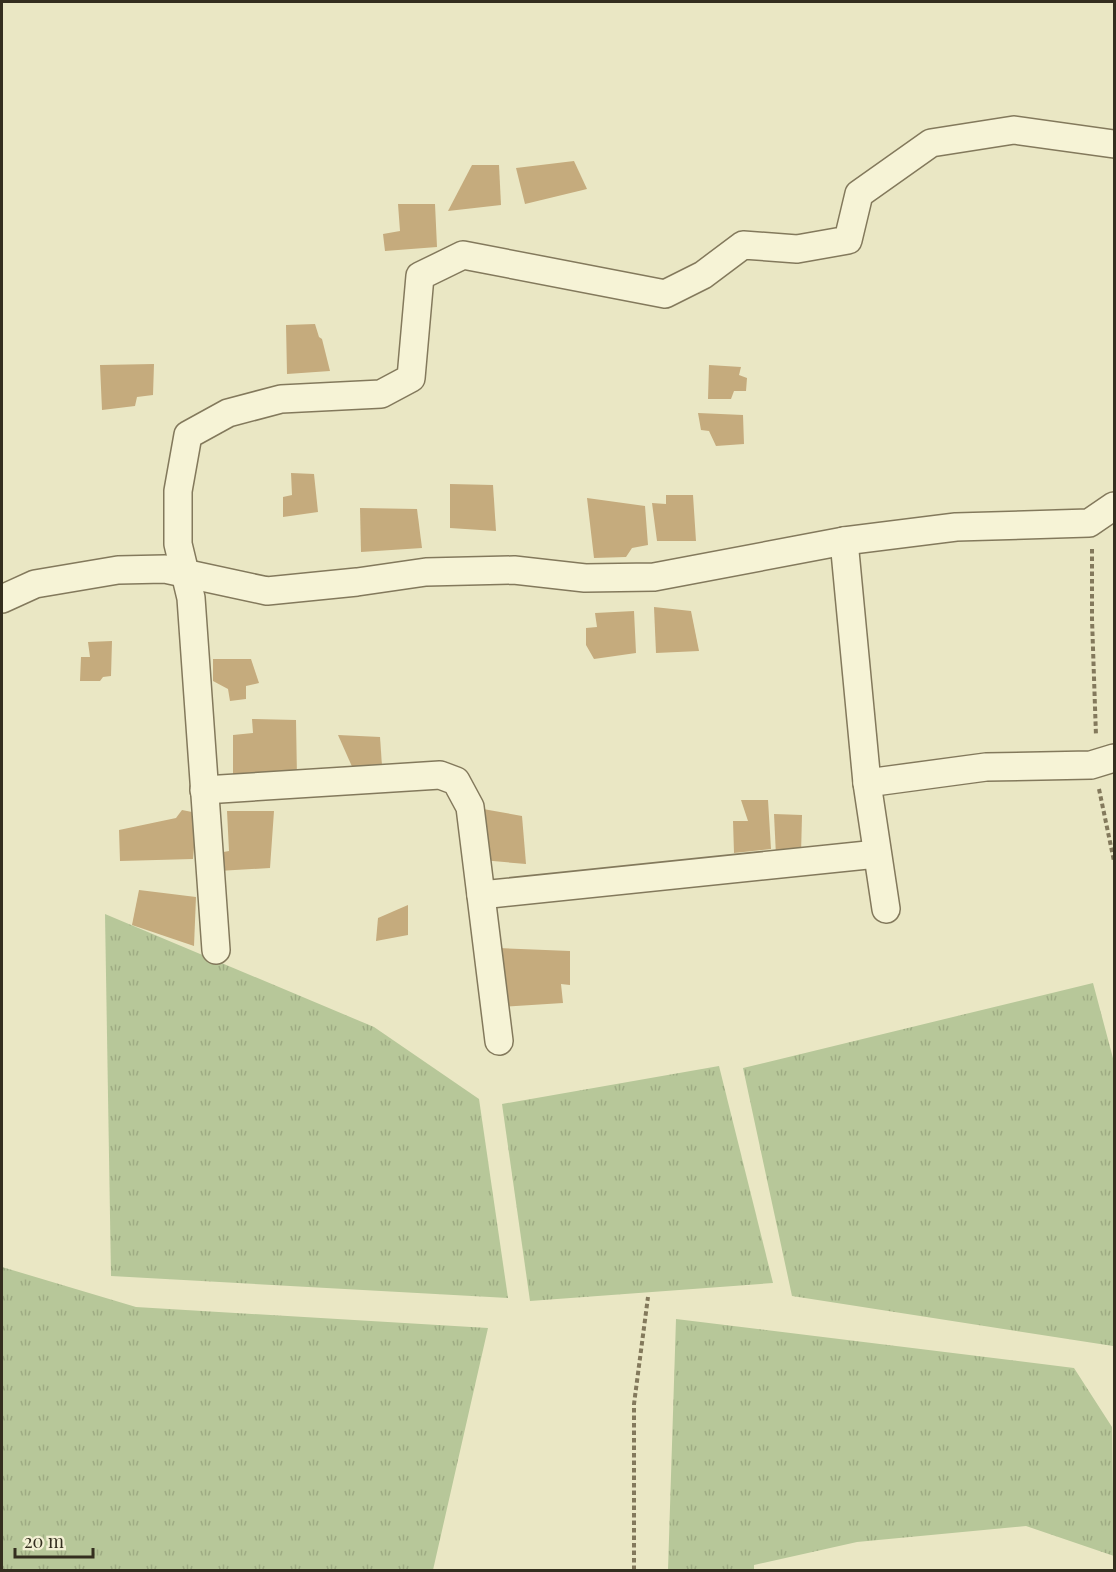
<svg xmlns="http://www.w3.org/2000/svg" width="1116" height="1572" font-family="'Playfair Display',serif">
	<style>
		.grass { fill: url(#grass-tufts) }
		.building { fill: #c5ab7d }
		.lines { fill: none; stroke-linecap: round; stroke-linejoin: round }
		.minor-casing { stroke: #83795c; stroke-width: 30 }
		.path { stroke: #83795c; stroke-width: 4; stroke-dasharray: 4.5 3; stroke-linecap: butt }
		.minor { stroke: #f6f3d6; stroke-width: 27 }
	</style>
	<defs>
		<pattern id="grass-tufts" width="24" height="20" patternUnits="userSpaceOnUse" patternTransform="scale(1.5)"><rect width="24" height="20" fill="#b7c799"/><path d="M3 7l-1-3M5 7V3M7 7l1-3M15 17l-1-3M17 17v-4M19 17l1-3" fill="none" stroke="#9eab83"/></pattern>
	</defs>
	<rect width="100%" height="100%" fill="#eae7c4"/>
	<g class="grass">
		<polygon points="105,914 374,1027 479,1099 508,1298 111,1276"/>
		<polygon points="1093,983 1114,1062 1114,1351 1113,1346 792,1296 743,1068"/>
		<polygon points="719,1066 773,1283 530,1301 502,1104"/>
		<polygon points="2,1267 136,1307 488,1328 433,1570 2,1570"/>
		<polygon points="676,1319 1074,1368 1112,1427 1114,1556 1026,1526 857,1542 754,1565 754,1570 668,1570"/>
	</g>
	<g class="building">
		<polygon points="574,161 587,189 525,204 516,168"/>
		<polygon points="472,165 499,165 501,205 448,211"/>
		<polygon points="398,204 435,204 437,247 385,251 383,234 400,231"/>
		<polygon points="315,324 319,337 322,339 330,371 287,374 286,325"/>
		<polygon points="154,364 153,395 137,397 135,406 102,410 100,365"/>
		<polygon points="709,365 741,367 739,375 747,378 746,391 734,391 731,399 708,399"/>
		<polygon points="698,413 743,415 744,444 716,446 709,431 701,430"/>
		<polygon points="291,473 314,474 318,512 283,517 283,497 292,495"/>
		<polygon points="450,484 493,485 496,531 450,528"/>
		<polygon points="666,495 693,495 696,541 657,541 652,503 666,504"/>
		<polygon points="587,498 645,506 648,545 632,548 626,557 594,558"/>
		<polygon points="360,508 417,509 422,548 361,552"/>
		<polygon points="654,607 691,611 699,651 656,653"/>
		<polygon points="634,611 636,653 594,659 586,645 586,628 597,627 595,613"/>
		<polygon points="112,641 111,676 103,677 100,681 80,681 81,657 90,657 88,642"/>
		<polygon points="213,659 251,659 259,683 246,686 246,699 230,701 228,689 213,681"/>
		<polygon points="252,719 296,720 297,778 233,775 233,735 253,733"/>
		<polygon points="338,735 380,737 382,766 354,771"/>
		<polygon points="741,800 768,800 771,849 734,853 733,821 748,821"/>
		<polygon points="466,806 522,816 526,864 470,859"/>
		<polygon points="182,810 197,813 193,859 120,861 119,830 176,818"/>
		<polygon points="227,811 274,811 270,868 218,871 218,853 229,851"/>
		<polygon points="774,814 802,815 801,855 776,856"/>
		<polygon points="139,890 196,897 194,946 132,925"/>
		<polygon points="408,905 408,935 376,941 378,918"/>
		<polygon points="498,948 570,951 570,985 561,984 563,1003 500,1007"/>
	</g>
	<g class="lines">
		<defs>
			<g id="minor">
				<polyline points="844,541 867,783"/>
				<polyline points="2,599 35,584 118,570 165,569 267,591 357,582 426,572 514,570 585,578 654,577 844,541 956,527 1089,523 1114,506"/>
				<polyline points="204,790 440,775 456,781 470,807 499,1041"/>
				<polyline points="481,895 877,854"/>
				<polyline points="886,909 867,783 986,767 1091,765 1114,758"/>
				<polyline points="216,950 191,598 178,544 178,491 188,435 228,413 281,399 381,394 411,378 420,276 463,255 665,294 703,275 743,245 797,249 848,240 859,194 931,143 1014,130 1114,144"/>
			</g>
		</defs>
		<use href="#minor" class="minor-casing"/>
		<g class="path">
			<polyline points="1092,549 1092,619 1096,736"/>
			<polyline points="1099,789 1114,861"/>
			<polyline points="634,1570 634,1404 648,1297"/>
		</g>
		<use href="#minor" class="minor"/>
	</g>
	<rect width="1116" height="1572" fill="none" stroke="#342e1f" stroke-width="6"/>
	<path d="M15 1548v9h78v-9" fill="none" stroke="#342e1f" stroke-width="3"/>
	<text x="24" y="1548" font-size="18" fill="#342e1f" stroke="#f2f0d3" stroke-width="4.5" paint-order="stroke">20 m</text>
</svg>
